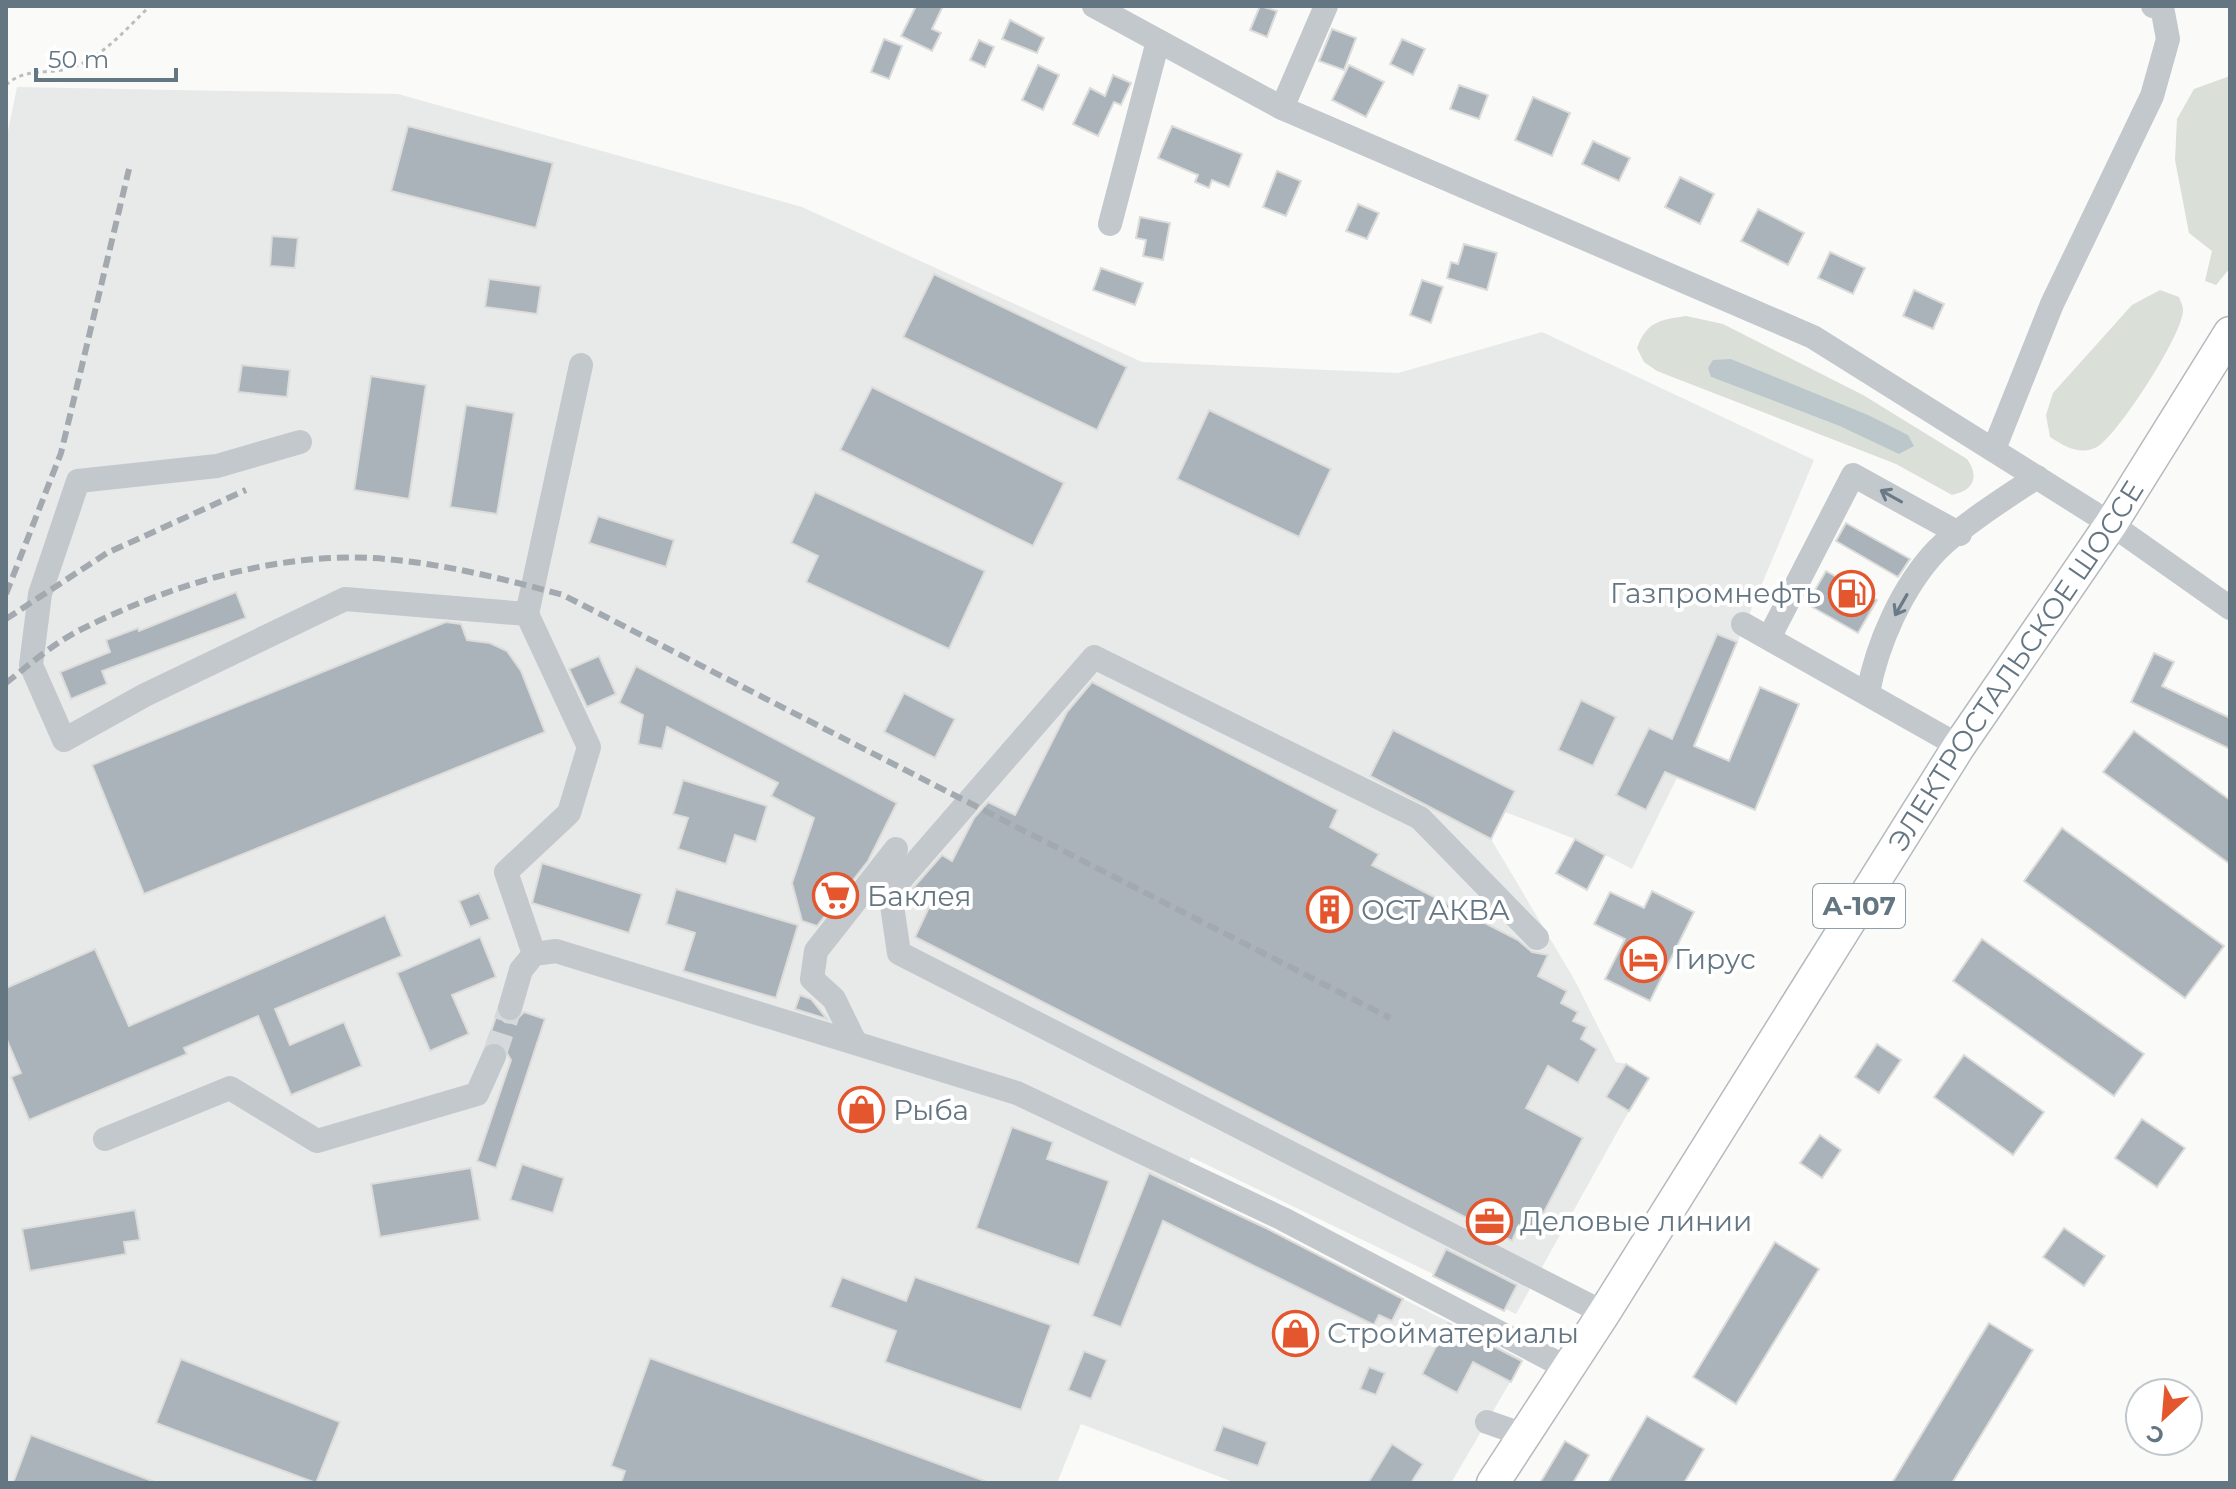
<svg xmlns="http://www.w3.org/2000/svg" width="2236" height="1489" font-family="Montserrat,sans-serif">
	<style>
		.built { fill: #e8e9e9 }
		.green { fill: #dadfd7; fill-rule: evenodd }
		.water { fill: #bbc7cb }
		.building { fill: #aab3b9; stroke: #dcdcda; stroke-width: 2 }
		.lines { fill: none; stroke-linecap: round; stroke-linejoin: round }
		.minor-tunnel { stroke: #d5d9db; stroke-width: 24; stroke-dasharray: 24 12; stroke-linecap: butt }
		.major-casing { stroke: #b5babe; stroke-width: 35 }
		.path { stroke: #bbbfc2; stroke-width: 3; stroke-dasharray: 4 4; stroke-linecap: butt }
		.minor { stroke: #c3c8cc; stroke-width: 24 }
		.major { stroke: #fff; stroke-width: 32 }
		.rail { stroke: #a2aab0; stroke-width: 6; stroke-dasharray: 12 6; stroke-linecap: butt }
		.oneway { stroke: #6a7a87 }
		.labels { text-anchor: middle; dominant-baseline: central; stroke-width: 8; stroke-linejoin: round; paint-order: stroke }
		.shield { fill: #fff; stroke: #939fa8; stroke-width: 2 }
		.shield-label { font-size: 26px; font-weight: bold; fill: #657683 }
		.poi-label { font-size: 28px; fill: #657683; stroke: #fff; text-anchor: start }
		.street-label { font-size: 28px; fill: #657683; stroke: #fff }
	</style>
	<rect width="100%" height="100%" fill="#fafaf8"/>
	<polygon class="built" points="17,87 398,94 802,207 1142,362 1398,373 1542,332 1814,460 1701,729 1632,869 1575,839 1505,812 1491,839 1574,979 1616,1062 1626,1064 1606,1097 1629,1111 1516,1314 1191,1157 1178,1184 1523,1360 1451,1483 1236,1483 1081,1424 1057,1483 6,1483 6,141"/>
	<g class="green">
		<polygon points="2230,76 2230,268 2216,285 2205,281 2212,251 2189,233 2175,160 2177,119 2194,89"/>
		<path d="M 2160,290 L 2179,297 C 2180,301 2183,305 2183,309 C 2185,332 2117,436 2097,447 C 2080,456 2064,446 2050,437 L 2046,415 L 2053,393 L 2132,305 Z"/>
		<path d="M 1686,316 L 1723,324 L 1863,395 L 1967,459 C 1979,476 1975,490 1952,495 L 1896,464 L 1657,371 L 1644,362 L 1637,348 C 1647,321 1660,320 1686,316 ZM 1731,359 L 1908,435 L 1842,427 L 1711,377 Z"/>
	</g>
	<polygon class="water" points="1731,359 1868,415 1908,435 1914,446 1899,454 1842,427 1711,377 1708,368 1713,360"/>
	<g class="building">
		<polygon points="916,6 943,6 932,29 941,33 932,51 901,36"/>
		<polygon points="1260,6 1277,11 1267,37 1250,30"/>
		<polygon points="1010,20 1044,38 1037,53 1002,39"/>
		<polygon points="1332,29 1356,38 1344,70 1319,61"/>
		<polygon points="884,39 902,46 889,79 871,72"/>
		<polygon points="1402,39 1425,49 1413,75 1390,64"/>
		<polygon points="979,40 994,47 985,67 970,60"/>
		<polygon points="1038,65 1059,75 1043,110 1022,100"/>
		<polygon points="1349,65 1384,82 1366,117 1332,100"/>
		<polygon points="1113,75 1131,83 1121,105 1114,102 1098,136 1073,124 1090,88 1105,96"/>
		<polygon points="1459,85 1488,95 1479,119 1450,109"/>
		<polygon points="1533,97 1570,113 1552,156 1515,140"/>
		<polygon points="408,126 553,163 536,228 391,191"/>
		<polygon points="1172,126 1242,154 1229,187 1212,180 1209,188 1195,182 1198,175 1158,158"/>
		<polygon points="1593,141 1630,158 1619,181 1582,164"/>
		<polygon points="1277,171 1301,181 1286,216 1263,207"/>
		<polygon points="1680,177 1714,194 1700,224 1665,207"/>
		<polygon points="1358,204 1379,213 1367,239 1346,231"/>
		<polygon points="1758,209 1804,233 1788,265 1741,241"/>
		<polygon points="1140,217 1170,223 1163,260 1143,256 1146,240 1136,238"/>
		<polygon points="272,236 298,238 295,268 270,266"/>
		<polygon points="1464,244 1497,253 1487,290 1447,278 1451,262 1458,264"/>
		<polygon points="1830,252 1865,268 1853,294 1818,278"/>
		<polygon points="1101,268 1143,283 1135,305 1093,290"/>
		<polygon points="934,274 1127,367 1097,430 903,337"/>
		<polygon points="489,279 541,286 537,314 485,307"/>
		<polygon points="1422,280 1443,287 1431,323 1410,315"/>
		<polygon points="1914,290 1944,304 1933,329 1903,316"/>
		<polygon points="242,365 290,370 287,397 238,392"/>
		<polygon points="371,376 426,385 409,499 354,490"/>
		<polygon points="872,387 1064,483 1033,546 840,450"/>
		<polygon points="466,405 514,413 497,514 450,507"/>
		<polygon points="1209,410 1331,469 1299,537 1177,479"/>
		<polygon points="815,492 985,571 949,649 806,582 818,556 791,543"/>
		<polygon points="598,516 674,540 666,567 589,543"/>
		<polygon points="1846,523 1910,559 1898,577 1836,541"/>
		<polygon points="1826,571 1877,600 1858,633 1807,604"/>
		<polygon points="236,592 246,618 102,671 107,684 71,699 60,672 110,652 106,640 138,628 139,631"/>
		<polygon points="446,622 461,624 467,640 490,643 507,651 521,671 545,732 144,894 92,765"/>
		<polygon points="1717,634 1737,642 1694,746 1729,761 1760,687 1799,704 1755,810 1665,772 1646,810 1616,795 1649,728 1672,739"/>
		<polygon points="2154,653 2174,662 2162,686 2230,718 2230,749 2131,702"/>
		<polygon points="599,656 616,694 587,707 569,669"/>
		<polygon points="636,666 897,803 868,861 817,926 802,921 792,883 814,818 771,796 778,783 667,727 662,749 638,744 643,715 619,703"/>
		<polygon points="1092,682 1338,810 1330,827 1379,854 1372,865 1518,940 1532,952 1548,955 1538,976 1567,991 1561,1003 1578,1012 1573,1021 1587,1027 1581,1039 1597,1049 1578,1083 1548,1066 1526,1108 1583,1138 1533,1233 1519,1225 1512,1241 915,937 932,901 912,891 913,888 942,855 952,861 974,818 988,802 1015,815 1067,712"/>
		<polygon points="904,693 955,719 935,758 884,732"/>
		<polygon points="1581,700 1616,717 1593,766 1558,750"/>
		<polygon points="1393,730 1515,791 1491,839 1370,776"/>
		<polygon points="2134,731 2230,800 2230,864 2103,772"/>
		<polygon points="683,780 767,806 756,842 735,835 726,864 678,849 688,818 673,814"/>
		<polygon points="2062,828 2224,946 2185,998 2024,881"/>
		<polygon points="1575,839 1605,855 1587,890 1556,873"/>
		<polygon points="542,863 642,894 629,933 532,903"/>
		<polygon points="676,889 798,925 776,998 683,971 695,933 666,924"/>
		<polygon points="1652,891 1694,912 1650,1001 1605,979 1625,939 1594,924 1610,892 1644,908"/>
		<polygon points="479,893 490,919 470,927 459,901"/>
		<polygon points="385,915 402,956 275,1009 290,1045 344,1022 362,1066 291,1095 258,1016 184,1048 187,1054 29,1120 11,1077 21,1073 6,1038 6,988 95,949 129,1026"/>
		<polygon points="480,937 496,977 452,995 469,1034 430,1051 397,973"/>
		<polygon points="1982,939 2144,1054 2114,1096 1953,981"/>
		<polygon points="800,995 811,999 827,1019 795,1009"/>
		<polygon points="524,1012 545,1019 496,1168 477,1161 511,1060 501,1043 487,1043 497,1014 505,1022 513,1023"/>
		<polygon points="1877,1044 1901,1060 1879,1093 1855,1077"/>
		<polygon points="1964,1055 2044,1112 2013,1155 1934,1097"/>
		<polygon points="1626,1064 1649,1078 1629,1111 1606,1097"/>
		<polygon points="856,1095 874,1100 868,1123 850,1118"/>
		<polygon points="2142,1119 2185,1148 2157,1187 2115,1158"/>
		<polygon points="1012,1127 1053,1142 1047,1159 1109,1181 1079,1265 976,1228"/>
		<polygon points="1820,1135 1841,1150 1822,1178 1800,1163"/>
		<polygon points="522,1164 564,1178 553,1213 510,1200"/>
		<polygon points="471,1168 480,1220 380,1237 371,1184"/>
		<polygon points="1149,1173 1268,1229 1403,1299 1392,1321 1379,1315 1374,1325 1163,1221 1121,1327 1092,1316"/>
		<polygon points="135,1210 140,1240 124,1242 126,1254 30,1271 22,1229"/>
		<polygon points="2064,1228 2105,1256 2084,1286 2043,1257"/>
		<polygon points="1775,1242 1819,1269 1736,1404 1693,1377"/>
		<polygon points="1446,1249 1517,1285 1504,1311 1433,1276"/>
		<polygon points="842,1277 906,1301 915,1277 1051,1325 1021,1410 885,1362 896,1331 830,1307"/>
		<polygon points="1448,1323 1522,1361 1511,1382 1473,1362 1457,1393 1422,1374"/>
		<polygon points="1989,1323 2033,1350 1952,1483 1892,1483"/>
		<polygon points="1084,1351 1107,1360 1091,1399 1068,1390"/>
		<polygon points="650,1358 985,1481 985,1483 621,1483 625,1471 611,1466"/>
		<polygon points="181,1359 340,1422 316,1483 156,1423"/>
		<polygon points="1369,1367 1385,1373 1376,1395 1360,1389"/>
		<polygon points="1647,1416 1704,1449 1684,1483 1608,1483"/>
		<polygon points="1223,1426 1267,1442 1258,1466 1214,1451"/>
		<polygon points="31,1435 155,1482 155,1483 13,1483"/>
		<polygon points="1565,1441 1589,1455 1573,1483 1540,1483"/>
		<polygon points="1392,1444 1423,1464 1411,1483 1368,1483"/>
	</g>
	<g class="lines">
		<polyline class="minor-tunnel" points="494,1056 510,1008"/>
		<defs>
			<g id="major">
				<path id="s1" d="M 1493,1483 L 1604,1313 L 1959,746 L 2111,524 L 2230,333"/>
			</g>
		</defs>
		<use href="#major" class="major-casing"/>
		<path class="path" d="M 6,85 C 25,67 48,75 71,68 C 102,58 127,28 150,6"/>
		<g class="minor">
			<polyline points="1094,6 1282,108 1813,337 2111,524 2230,608"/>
			<polyline points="1282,108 1326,6"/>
			<polyline points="1110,224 1158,41"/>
			<polyline points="300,442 217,466 78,481 40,594 31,665 64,740 145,695 345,599 527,614 589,747 569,813 506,872 534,954"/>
			<polyline points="1994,449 2052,304 2152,96 2168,39 2162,7 2153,6"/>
			<polyline points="527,614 581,365"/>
			<polyline points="1743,624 1959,746"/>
			<polyline points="1769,638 1853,475 1960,534"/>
			<path d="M 1868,693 C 1877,644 1902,587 1937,550 C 1961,526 2008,496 2037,477"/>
			<polyline points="1537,938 1420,818 1094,657 890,892 899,953 1604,1313"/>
			<polyline points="510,1008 521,970 534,954 556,951 1017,1093 1283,1219 1567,1368"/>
			<polyline points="855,1042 834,999 812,979 816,951 896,849"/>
			<polyline points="105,1139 230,1088 317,1141 477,1094 494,1056"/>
			<polyline points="1487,1422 1524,1435"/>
		</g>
		<use href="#major" class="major"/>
		<g class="rail">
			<polyline points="6,594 61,453 129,169"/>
			<polyline points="6,619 107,553 246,490"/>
			<path d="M 6,683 C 29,665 54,643 80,630 C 175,582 290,548 396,560 C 453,566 508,580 563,595 L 1390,1018"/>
		</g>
	</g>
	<defs><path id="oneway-shaft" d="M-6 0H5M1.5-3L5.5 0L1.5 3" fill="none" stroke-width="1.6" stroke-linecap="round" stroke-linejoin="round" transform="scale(2)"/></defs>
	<g class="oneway">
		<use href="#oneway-shaft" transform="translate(1891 496) rotate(-151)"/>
		<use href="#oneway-shaft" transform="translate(1901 605) rotate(120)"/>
	</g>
	<defs>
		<symbol id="fuel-ring" viewBox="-11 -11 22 22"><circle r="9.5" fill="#fff" stroke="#e4572e" stroke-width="1.5"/><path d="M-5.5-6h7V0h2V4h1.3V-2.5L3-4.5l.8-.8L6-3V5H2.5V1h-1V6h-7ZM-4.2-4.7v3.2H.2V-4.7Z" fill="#e4572e"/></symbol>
		<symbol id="supermarket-ring" viewBox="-11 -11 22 22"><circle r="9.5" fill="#fff" stroke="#e4572e" stroke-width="1.5"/><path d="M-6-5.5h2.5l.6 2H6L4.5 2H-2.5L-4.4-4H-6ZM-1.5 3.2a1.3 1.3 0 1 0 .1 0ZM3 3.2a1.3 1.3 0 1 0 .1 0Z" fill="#e4572e"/></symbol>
		<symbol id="building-ring" viewBox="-11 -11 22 22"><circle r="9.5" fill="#fff" stroke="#e4572e" stroke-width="1.5"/><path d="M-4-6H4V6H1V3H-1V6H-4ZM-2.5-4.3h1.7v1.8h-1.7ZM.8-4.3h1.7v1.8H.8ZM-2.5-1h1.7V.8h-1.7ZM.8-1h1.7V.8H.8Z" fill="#e4572e"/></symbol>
		<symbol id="hotel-ring" viewBox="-11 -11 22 22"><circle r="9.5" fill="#fff" stroke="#e4572e" stroke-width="1.5"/><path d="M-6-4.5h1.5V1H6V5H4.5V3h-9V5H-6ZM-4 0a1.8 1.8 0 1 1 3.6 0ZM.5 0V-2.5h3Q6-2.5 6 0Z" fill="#e4572e"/></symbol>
		<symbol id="shop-ring" viewBox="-11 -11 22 22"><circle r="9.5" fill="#fff" stroke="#e4572e" stroke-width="1.5"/><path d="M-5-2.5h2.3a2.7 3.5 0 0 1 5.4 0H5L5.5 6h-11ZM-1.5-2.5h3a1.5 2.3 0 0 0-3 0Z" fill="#e4572e"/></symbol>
		<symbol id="office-ring" viewBox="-11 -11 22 22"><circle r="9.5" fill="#fff" stroke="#e4572e" stroke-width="1.5"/><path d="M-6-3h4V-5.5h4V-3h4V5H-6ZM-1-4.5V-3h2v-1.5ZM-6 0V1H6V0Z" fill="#e4572e"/></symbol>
	</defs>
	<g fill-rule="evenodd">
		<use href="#fuel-ring" x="1826" y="568" width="51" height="51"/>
		<use href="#supermarket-ring" x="810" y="870" width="51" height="51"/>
		<use href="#building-ring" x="1304" y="884" width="51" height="51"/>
		<use href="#hotel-ring" x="1618" y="934" width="51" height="51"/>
		<use href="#shop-ring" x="836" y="1084" width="51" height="51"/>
		<use href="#office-ring" x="1464" y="1196" width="51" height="51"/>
		<use href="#shop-ring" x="1270" y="1308" width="51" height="51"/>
	</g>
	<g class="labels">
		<rect class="shield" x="1813" y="884" width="92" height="44" rx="6"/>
		<g class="shield-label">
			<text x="1859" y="906">А-107</text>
		</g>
		<g class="poi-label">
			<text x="1821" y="593" text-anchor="end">Газпромнефть</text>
			<text x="867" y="896">Баклея</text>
			<text x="1361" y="910">ОСТ АКВА</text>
			<text x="1674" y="959">Гирус</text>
			<text x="893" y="1110">Рыба</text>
			<text x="1520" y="1221">Деловые линии</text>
			<text x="1327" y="1333">Стройматериалы</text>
		</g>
		<g class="street-label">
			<text stroke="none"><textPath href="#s1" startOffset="970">ЭЛЕКТРОСТАЛЬСКОЕ ШОССЕ</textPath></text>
		</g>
	</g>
	<rect width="2236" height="1489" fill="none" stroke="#657683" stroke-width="16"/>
	<g transform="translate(2164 1417) rotate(206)"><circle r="38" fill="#ffffff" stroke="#c1c8cd" stroke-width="2"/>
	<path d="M0-6L14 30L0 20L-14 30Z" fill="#e4572e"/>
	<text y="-12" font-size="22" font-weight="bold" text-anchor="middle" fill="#657683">С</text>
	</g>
	<path d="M36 68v12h140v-12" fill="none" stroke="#657683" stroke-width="4"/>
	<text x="48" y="68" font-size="24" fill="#657683" stroke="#ffffff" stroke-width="6" paint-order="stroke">50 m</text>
</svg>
